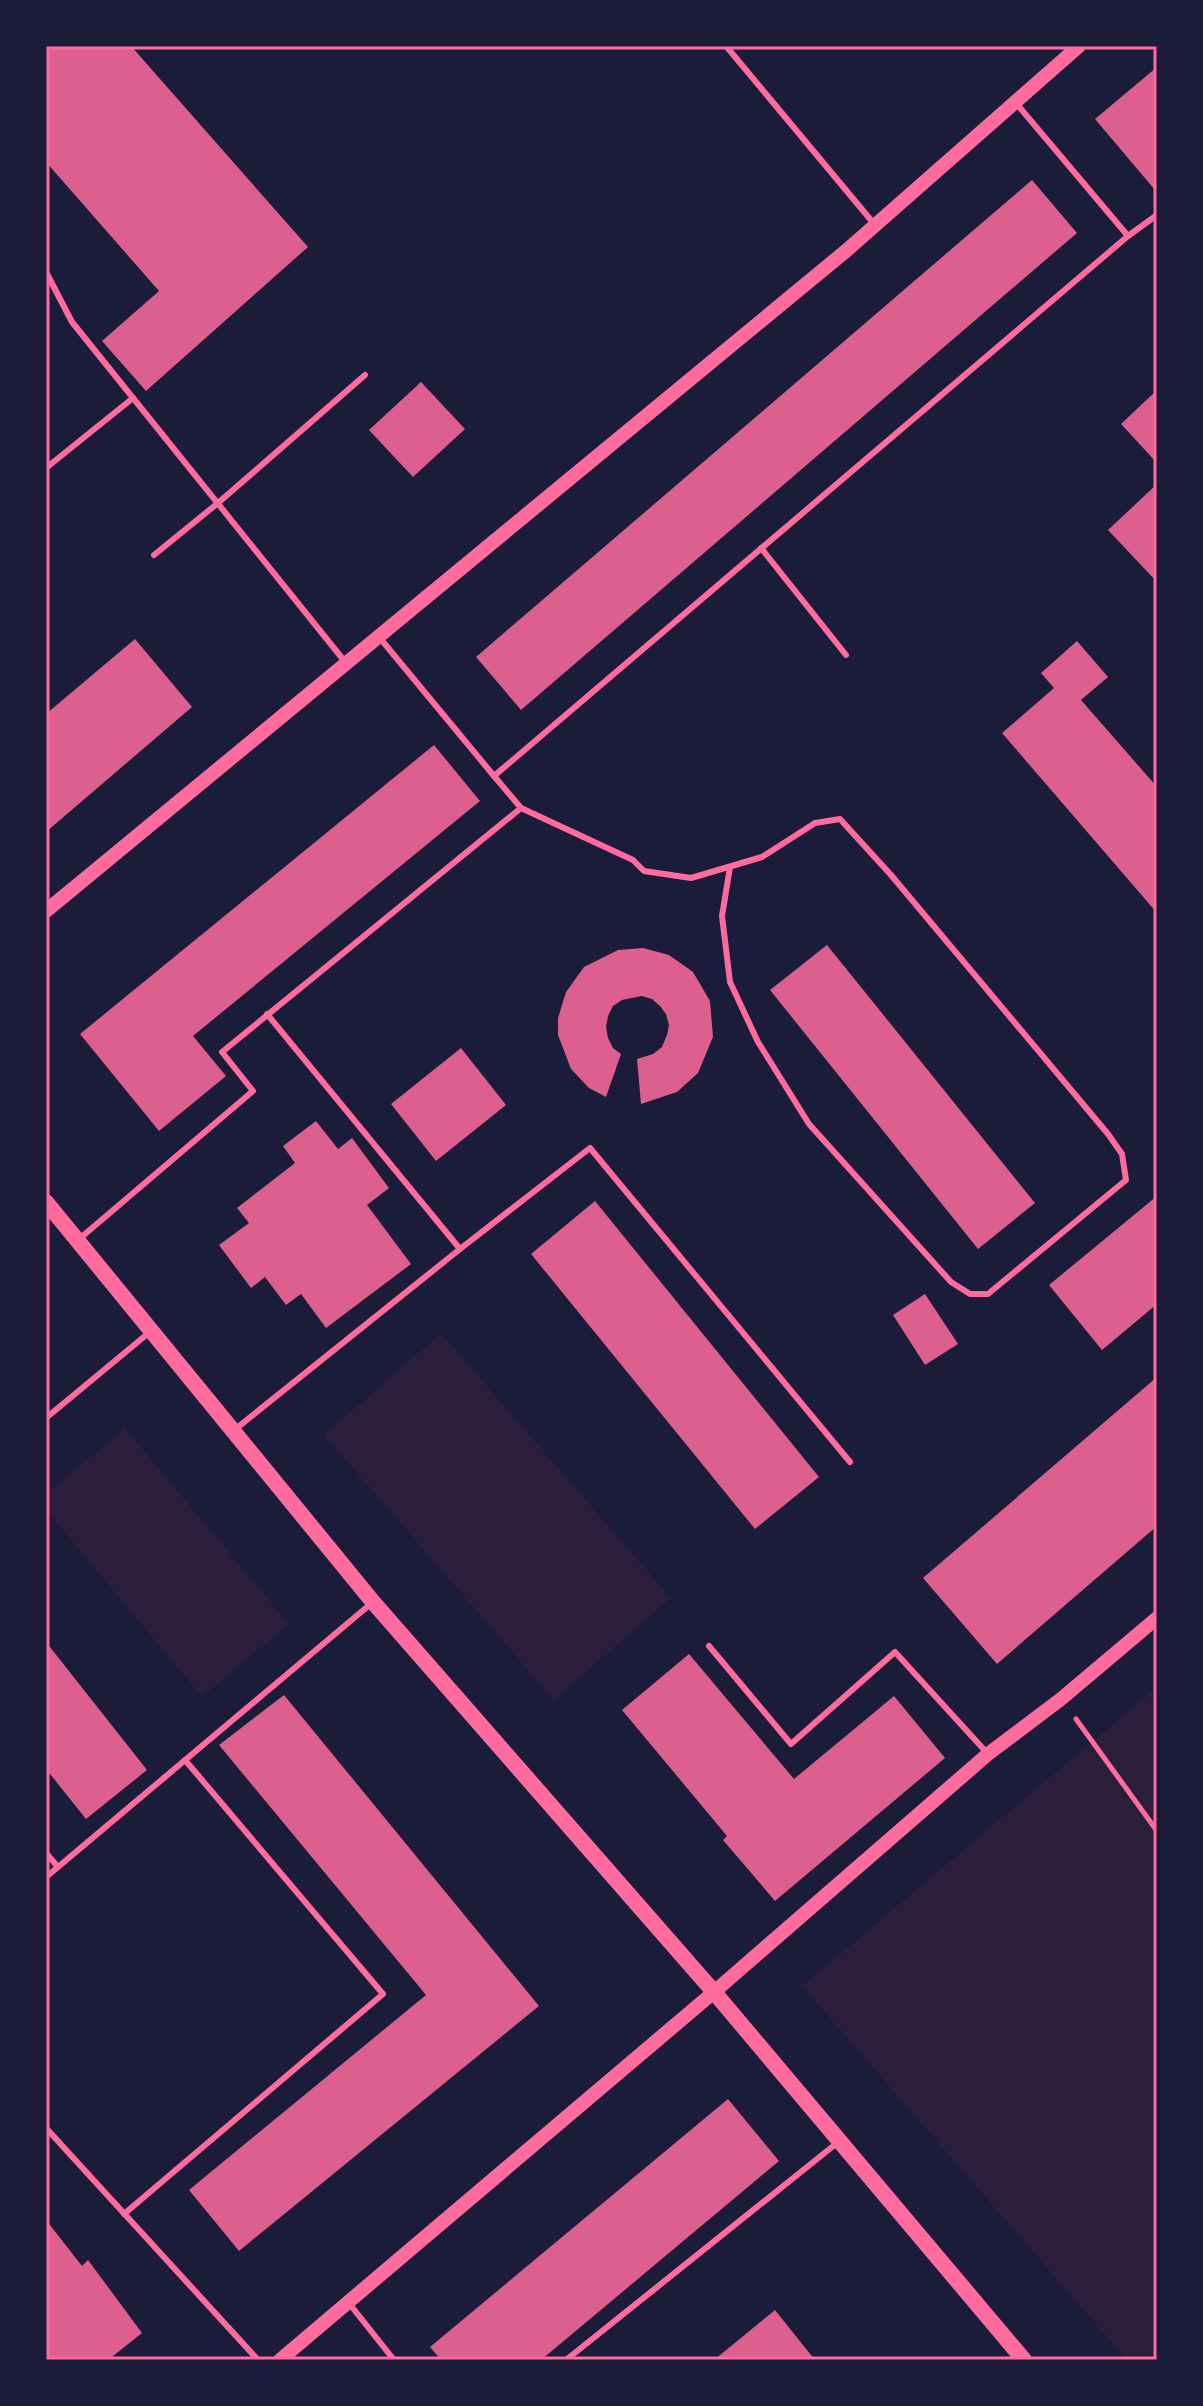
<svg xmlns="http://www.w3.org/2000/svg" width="1203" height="2406" font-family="'Nunito Sans',sans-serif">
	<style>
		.green { fill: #2a1e3b }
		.building { fill: #dd5f8e }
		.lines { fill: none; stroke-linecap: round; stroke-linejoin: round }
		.path { stroke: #ff6b9d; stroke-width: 5 }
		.service { stroke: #ff6b9d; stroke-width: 6 }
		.tertiary { stroke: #ff6b9d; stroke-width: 14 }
		.secondary { stroke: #ff6b9d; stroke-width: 16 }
		.neatline { fill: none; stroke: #ff6b9d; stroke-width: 3 }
	</style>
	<rect width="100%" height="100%" fill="#1b1b3a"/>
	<g class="green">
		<polygon points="441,1333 671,1598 554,1700 324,1435"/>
		<polygon points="125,1428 289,1624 202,1697 46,1510 46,1494"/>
		<polygon points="1157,1687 1157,2360 1127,2360 802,1986"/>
	</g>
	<g class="building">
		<polygon points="46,46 131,46 308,247 146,391 102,341 159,291 46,162"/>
		<polygon points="1157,67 1157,189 1155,190 1095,119"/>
		<polygon points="1032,180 1077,233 521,710 476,657"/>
		<polygon points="421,382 465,429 413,477 369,430"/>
		<polygon points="1157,390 1157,463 1121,424"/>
		<polygon points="1157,484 1157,582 1108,530"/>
		<polygon points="135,639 192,707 46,832 46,714"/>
		<polygon points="1077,641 1108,677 1081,700 1157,787 1157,913 1002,733 1054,688 1041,673"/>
		<polygon points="434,745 480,801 193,1036 226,1076 159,1131 80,1034"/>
		<polygon points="827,945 1035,1203 978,1249 770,990"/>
		<polygon points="643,948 669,955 693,972 710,1001 713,1037 698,1073 677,1092 641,1104 637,1059 653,1054 662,1047 667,1035 669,1025 666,1014 660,1006 652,999 642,996 622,1000 613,1006 608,1016 606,1027 608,1038 613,1048 621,1054 606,1097 589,1088 571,1069 558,1035 558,1018 566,992 584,967 618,950"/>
		<polygon points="461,1048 506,1105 436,1161 391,1104"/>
		<polygon points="316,1121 338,1149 352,1138 389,1188 367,1205 411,1264 326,1328 301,1294 286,1305 265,1277 251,1288 219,1245 249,1223 237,1208 295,1163 283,1146"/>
		<polygon points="1157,1196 1157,1304 1102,1350 1049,1285"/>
		<polygon points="595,1201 819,1477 755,1529 531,1254"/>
		<polygon points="925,1294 958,1344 925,1365 893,1315"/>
		<polygon points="1157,1377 1157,1526 997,1664 923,1578"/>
		<polygon points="46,1642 147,1770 86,1819 46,1769"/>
		<polygon points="689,1654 794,1779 894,1696 945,1758 775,1901 723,1840 727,1836 622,1710"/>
		<polygon points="284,1695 539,2006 239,2251 189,2190 426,1995 219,1745"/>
		<polygon points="728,2099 779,2161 541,2360 441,2360 430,2347"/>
		<polygon points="46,2220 82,2266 88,2260 142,2333 108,2360 46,2360"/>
		<polygon points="775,2310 815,2360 714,2360"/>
	</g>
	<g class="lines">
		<polyline class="path" points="1076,1719 1157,1831"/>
		<g class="service">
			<polyline points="726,46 875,225"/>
			<polyline points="1015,102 1128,236"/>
			<polyline points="46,272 72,322 346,663"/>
			<polyline points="46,468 133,398"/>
			<polyline points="761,548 846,655"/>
			<polyline points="154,555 218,503 365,375"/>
			<polyline points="379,637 494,776"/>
			<polyline points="730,867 722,916 730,982 758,1042 809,1124 951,1282 970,1294 988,1294 1126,1180 1122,1154 1108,1134 891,875 840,819 815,823 762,857 691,878 644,871 633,860 521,808 494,776 1128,236 1157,215"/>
			<polyline points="78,1240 253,1091 222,1052 521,808"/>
			<polyline points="460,1249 590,1148 850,1462"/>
			<polyline points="46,1418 151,1331"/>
			<polyline points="233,1431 460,1249 267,1014"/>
			<polyline points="709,1646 791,1744 895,1652 988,1754"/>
			<polyline points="46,1853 58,1867 373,1602"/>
			<polyline points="46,1877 58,1867"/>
			<polyline points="46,2128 258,2360"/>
			<polyline points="124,2214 383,1994 185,1760"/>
			<polyline points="348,2302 394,2360"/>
			<polyline points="566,2360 837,2143"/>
		</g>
		<g class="tertiary">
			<polyline points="46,911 847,250 1079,46"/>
			<polyline points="280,2360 714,1992 988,1754 1061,1699 1157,1618"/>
		</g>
		<polyline class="secondary" points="46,1202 373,1602 714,1992 1024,2360"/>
	</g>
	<rect width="1203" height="2406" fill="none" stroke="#1b1b3a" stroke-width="96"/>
	<rect x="48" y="48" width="1107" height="2310" class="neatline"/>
</svg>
